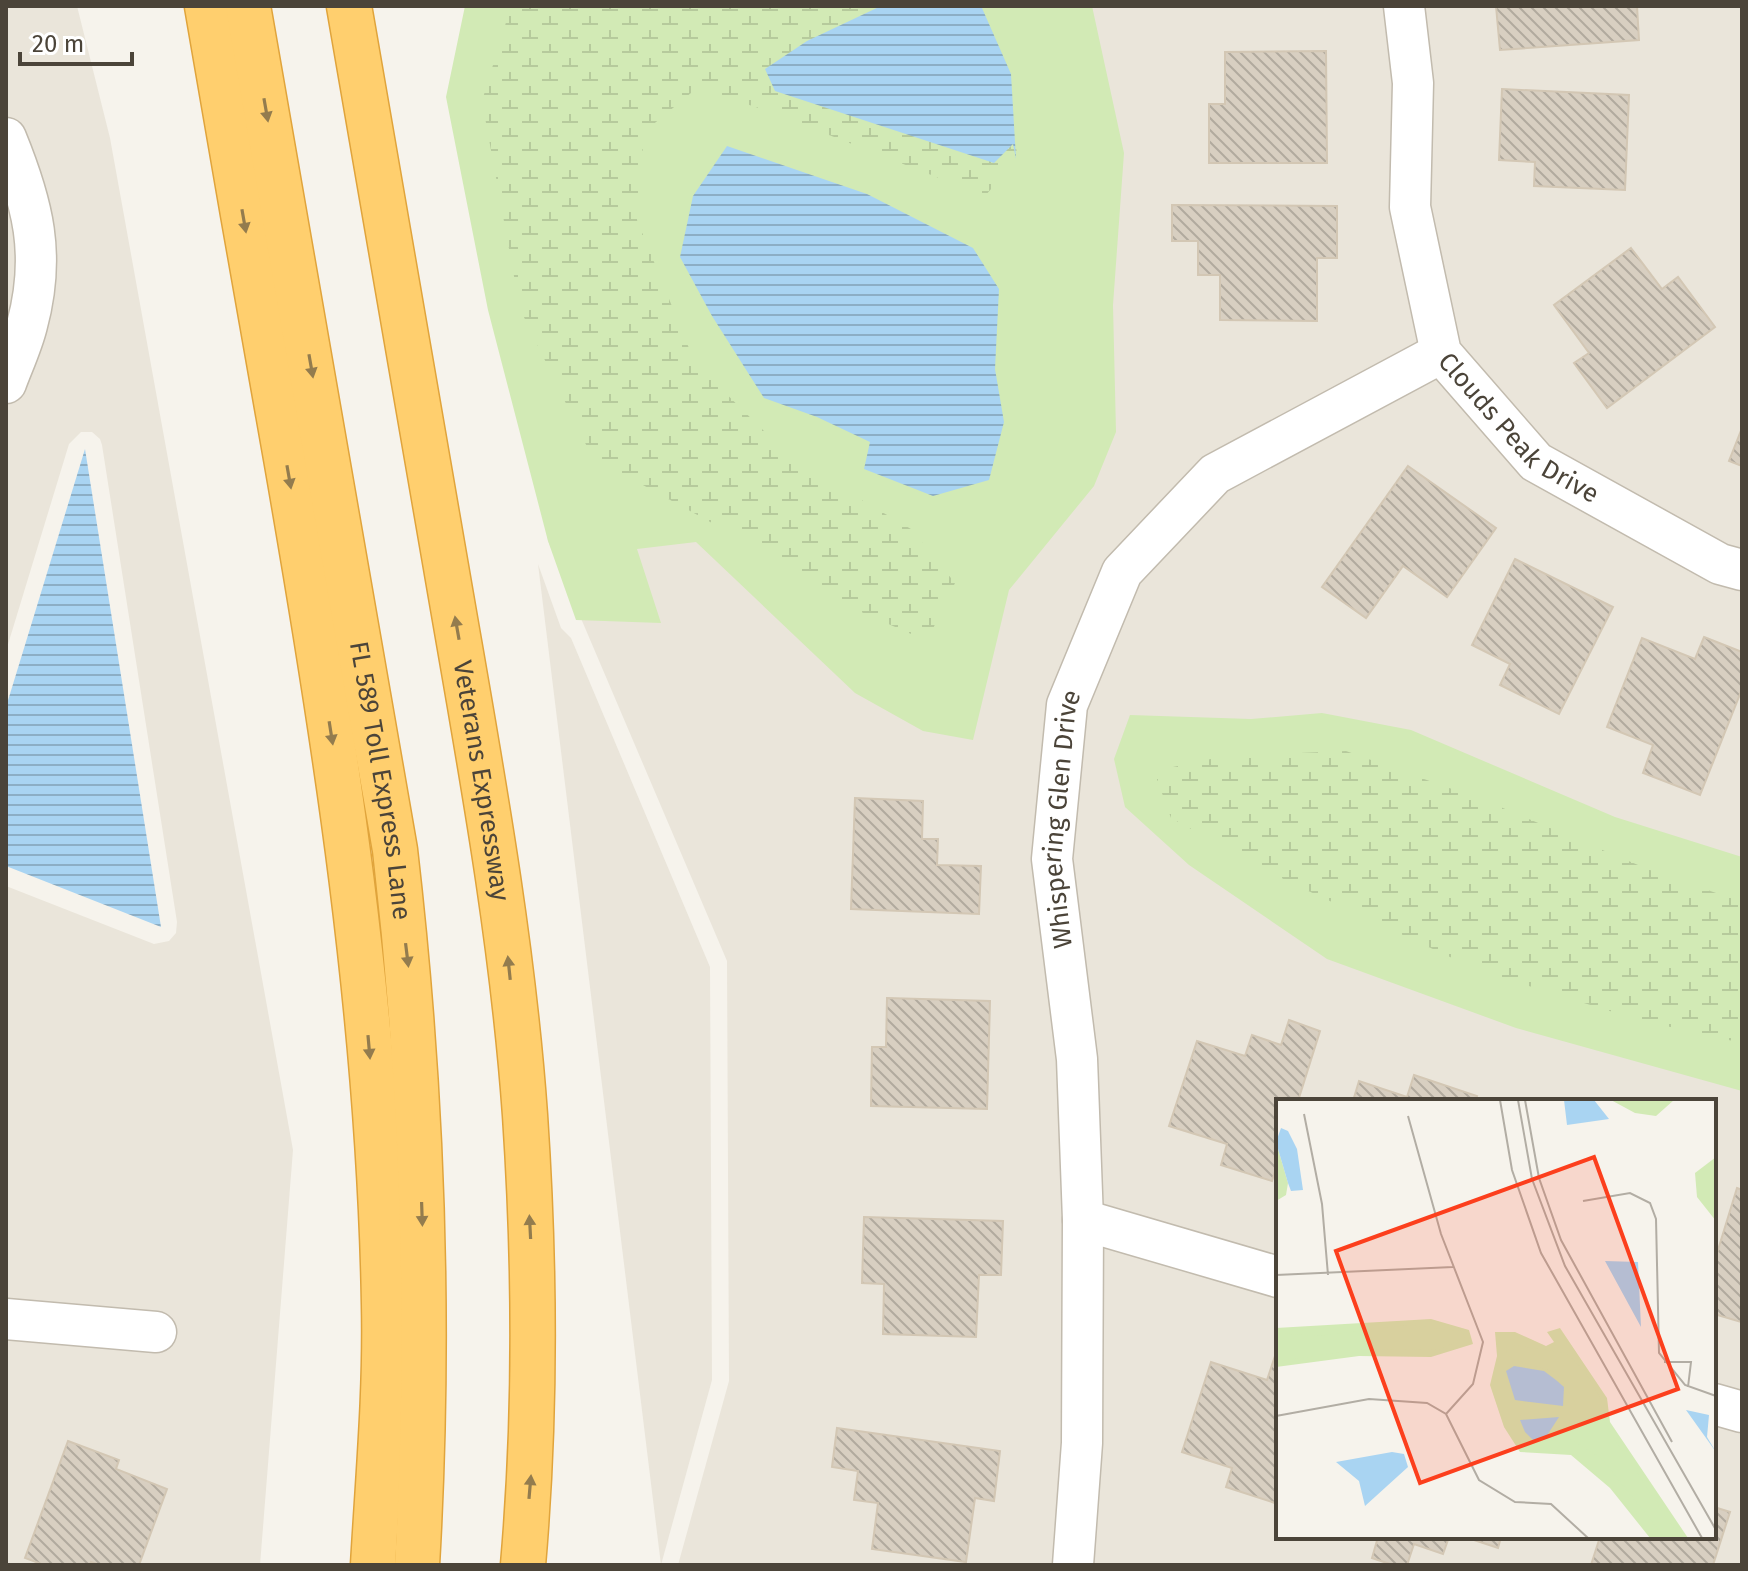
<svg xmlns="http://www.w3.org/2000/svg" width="1748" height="1571" font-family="'Fira Sans',sans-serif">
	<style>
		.residential { fill: #eae5da; fill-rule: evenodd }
		.green { fill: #d2eab5 }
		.wetland { fill: url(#wetland-marsh) }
		.water { fill: url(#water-rules) }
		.building { fill: url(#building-back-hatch); stroke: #d3c7b4; stroke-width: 2 }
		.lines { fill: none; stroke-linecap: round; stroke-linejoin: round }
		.minor-casing { stroke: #c2bbae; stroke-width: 43 }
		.highway-casing { stroke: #e0a43c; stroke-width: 47 }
		.minor { stroke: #fff; stroke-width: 40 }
		.highway { stroke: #ffcf6e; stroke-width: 44 }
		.oneway { fill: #937c4e }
		.labels { text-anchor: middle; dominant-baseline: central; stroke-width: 6; stroke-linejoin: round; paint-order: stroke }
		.street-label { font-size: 26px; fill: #4b4439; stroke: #fff }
		.inset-road { fill: none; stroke: #b2ada4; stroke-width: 2 }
		.view { fill: #fc3f1d; fill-opacity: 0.15; stroke: #fc3f1d; stroke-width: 4 }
		.inset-edge { fill: none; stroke: #4b4439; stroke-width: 4 }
	</style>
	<defs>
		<pattern id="wetland-marsh" width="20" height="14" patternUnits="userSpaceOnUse" patternTransform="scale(2)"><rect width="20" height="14" fill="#d2eab5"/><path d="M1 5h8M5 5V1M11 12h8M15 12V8" fill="none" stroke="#b6ca9c"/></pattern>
		<pattern id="water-rules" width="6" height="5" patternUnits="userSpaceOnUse" patternTransform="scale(2)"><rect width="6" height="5" fill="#a9d4f2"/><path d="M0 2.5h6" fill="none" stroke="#8caec5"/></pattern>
		<pattern id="building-back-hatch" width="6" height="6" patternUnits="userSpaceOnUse" patternTransform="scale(2)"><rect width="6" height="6" fill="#d8cfc1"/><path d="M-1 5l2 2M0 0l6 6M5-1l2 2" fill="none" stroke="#b1aa9e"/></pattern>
	</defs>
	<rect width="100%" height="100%" fill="#f6f3ec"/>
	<g class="residential">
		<polygon points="6,6 77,6 110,138 293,1150 260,1565 6,1565 6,886 154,944 169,941 176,933 177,922 102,445 100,439 92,432 81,432 69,444 6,651"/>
		<path d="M 467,6 L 1742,6 L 1742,1565 L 678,1565 L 729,1381 L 727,961 L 548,541 ZM 1278,1101 L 1714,1101 L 1714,1537 L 1278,1537 Z"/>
		<polygon points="538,564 561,628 571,638 710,967 712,1380 661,1565"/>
	</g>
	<g class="green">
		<polygon points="465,6 1092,6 1124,153 1113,305 1116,432 1094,486 1009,590 973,740 923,731 855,693 696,542 637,549 661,623 576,620 548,541 488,310 446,97"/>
		<polygon points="1322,713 1411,730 1615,817 1742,857 1742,1091 1516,1028 1327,959 1189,865 1125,807 1114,759 1130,715 1251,719"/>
	</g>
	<g class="wetland">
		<polygon points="511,6 967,6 997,51 1018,158 985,196 765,110 697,88 644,132 637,220 695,363 769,436 841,488 911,529 955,583 927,641 843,604 741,539 592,457 520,309 482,101"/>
		<polygon points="1346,751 1491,803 1650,870 1742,902 1742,1043 1639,1020 1480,971 1289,882 1171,818 1154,771 1225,756"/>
	</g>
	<g class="water">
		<polygon points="881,6 982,8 1011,74 1016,159 1013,144 994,163 775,91 765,69 807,41"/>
		<polygon points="727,146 867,194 973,248 999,289 995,369 1004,422 989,480 933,496 864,469 870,442 817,417 764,398 712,316 680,257 693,196"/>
		<polygon points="85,449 161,927 6,866 6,707"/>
	</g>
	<g class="building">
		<polygon points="1496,6 1637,6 1639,40 1500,50"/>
		<polygon points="1326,51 1327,163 1209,163 1209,104 1225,104 1225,52"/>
		<polygon points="1502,89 1629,95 1625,190 1534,186 1535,162 1499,160"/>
		<polygon points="1172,205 1337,206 1337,258 1317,258 1317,321 1220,320 1220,275 1198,275 1198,241 1172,241"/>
		<polygon points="1631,248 1662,289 1678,277 1715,327 1607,408 1574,363 1589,353 1554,305"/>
		<polygon points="1742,428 1742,466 1729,461"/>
		<polygon points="1408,466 1496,528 1447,597 1403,566 1366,618 1322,587"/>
		<polygon points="1515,559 1613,607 1559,714 1500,685 1510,664 1472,645"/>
		<polygon points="1704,637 1742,652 1742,689 1700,795 1643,773 1653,745 1607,727 1642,638 1695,659"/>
		<polygon points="855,798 923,801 922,839 938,839 937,865 981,866 979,914 851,909"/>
		<polygon points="887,998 990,1001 987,1109 871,1106 872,1047 886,1047"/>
		<polygon points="1289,1020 1320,1031 1298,1101 1278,1101 1278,1162 1272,1181 1221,1165 1227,1144 1169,1126 1197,1041 1245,1056 1252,1035 1281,1045"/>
		<polygon points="1414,1075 1477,1096 1475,1101 1353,1101 1359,1081 1407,1097"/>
		<polygon points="1737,1188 1742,1190 1741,1322 1714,1314 1714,1263"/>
		<polygon points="864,1217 1003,1221 1001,1275 979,1275 976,1337 883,1334 884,1284 862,1283"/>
		<polygon points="1275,1356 1278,1356 1278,1504 1226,1487 1232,1468 1182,1452 1211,1362 1267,1380"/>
		<polygon points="837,1428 1000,1451 994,1501 975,1498 966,1562 872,1549 878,1503 854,1500 858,1471 832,1467"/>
		<polygon points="68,1441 119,1460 116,1469 167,1489 139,1565 100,1565 91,1562 90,1565 44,1565 25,1558"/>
		<polygon points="1714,1507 1730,1512 1713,1565 1591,1565 1600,1537 1714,1537"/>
		<polygon points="1378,1537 1449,1537 1443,1554 1414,1544 1407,1565 1393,1565 1372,1558"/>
		<polygon points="1465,1537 1501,1537 1498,1548"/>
	</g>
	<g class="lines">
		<defs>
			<g id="minor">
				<path id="s1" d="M 1404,6 L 1413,83 L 1410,207 L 1441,353 L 1536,462 L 1720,564 L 1742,570"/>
				<path d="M 6,138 C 33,204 46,255 27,325 C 22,345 13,364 6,383"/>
				<polyline points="1083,1220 1278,1277"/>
				<polyline points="6,1319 156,1332"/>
				<polyline points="1714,1404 1742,1412"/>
				<path id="s2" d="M 1073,1565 L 1082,1443 L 1083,1220 L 1077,1059 L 1052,859 L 1067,705 L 1122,572 L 1215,474 L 1441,353"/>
			</g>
			<g id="highway">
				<path d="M 207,6 C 233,157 259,307 286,458 C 335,738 379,1020 384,1304 C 386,1391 378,1478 373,1565"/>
				<path id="s3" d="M 248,6 L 395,850 C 423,1091 431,1323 417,1565"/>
				<path id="s4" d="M 349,6 C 381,193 414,380 446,567 C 477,748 512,931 525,1115 C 535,1264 536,1416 523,1565"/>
			</g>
		</defs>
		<use href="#minor" class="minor-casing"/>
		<use href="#highway" class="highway-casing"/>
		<use href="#minor" class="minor"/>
		<use href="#highway" class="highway"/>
	</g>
	<defs><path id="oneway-solid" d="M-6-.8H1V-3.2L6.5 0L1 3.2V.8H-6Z" transform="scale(2)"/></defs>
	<g class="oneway">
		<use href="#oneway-solid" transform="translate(266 110) rotate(80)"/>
		<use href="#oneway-solid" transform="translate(244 221) rotate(80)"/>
		<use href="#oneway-solid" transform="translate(311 366) rotate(80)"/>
		<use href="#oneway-solid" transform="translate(289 477) rotate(80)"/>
		<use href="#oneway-solid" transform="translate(457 628) rotate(-100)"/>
		<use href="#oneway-solid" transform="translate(331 733) rotate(81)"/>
		<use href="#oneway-solid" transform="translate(407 955) rotate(83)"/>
		<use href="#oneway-solid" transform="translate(509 968) rotate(-96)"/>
		<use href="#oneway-solid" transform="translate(369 1047) rotate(85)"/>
		<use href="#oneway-solid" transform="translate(422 1214) rotate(88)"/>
		<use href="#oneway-solid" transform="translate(530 1227) rotate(-93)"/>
		<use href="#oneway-solid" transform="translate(530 1487) rotate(-85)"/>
	</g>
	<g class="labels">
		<g class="street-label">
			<text stroke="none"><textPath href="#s1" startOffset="460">Clouds Peak Drive</textPath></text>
			<text stroke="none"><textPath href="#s3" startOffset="786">FL 589 Toll Express Lane</textPath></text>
			<text stroke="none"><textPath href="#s4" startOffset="786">Veterans Expressway</textPath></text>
			<text stroke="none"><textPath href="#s2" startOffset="748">Whispering Glen Drive</textPath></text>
		</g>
	</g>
	<g transform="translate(1276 1099)">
		<rect width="440" height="440" fill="#f6f3ec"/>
		<path d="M 0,43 L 12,84 L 10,96 L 0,102 ZM 155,220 L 193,231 L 197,245 L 155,258 L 83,257 L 0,268 L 0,229 ZM 284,229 L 331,299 L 334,323 L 412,439 L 374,439 L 334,389 L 295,356 L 244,353 L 228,328 L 214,286 L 221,257 L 219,233 L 239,233 L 270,247 L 278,243 L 271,233 Z" fill="#d2eab5"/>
		<path d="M 335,1 L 398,1 L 380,17 L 359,14 ZM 440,58 L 440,122 L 421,98 L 419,74 ZM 132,226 L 185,232 L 190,238 L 163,251 L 82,250 L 0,263 L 0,234 L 41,237 ZM 231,245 L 290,254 L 309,272 L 325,301 L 326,318 L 336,336 L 404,439 L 389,439 L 325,359 L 293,339 L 262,343 L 252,336 L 243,321 L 246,314 L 294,314 L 300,305 L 280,273 L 239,261 L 230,255 Z" fill="#d2eab5"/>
		<path d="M 288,1 L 318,1 L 333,20 L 291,26 ZM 5,29 L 12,32 L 21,50 L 27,91 L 15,92 L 12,84 L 0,43 ZM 329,162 L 362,163 L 365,228 ZM 238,267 L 268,272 L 280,281 L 288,288 L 287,307 L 239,301 L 230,272 ZM 410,311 L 433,316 L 431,338 L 440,353 ZM 283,318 L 270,338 L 257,341 L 249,333 L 244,321 ZM 116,353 L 128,355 L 132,368 L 89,407 L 83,382 L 60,363 Z" fill="#a9d4f2"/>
		<path class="inset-road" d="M 224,1 L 236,71 L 265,154 L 426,439M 242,1 L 256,80 L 289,167 L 440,431M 249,1 L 263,79 L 285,141 L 396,343M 28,15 L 46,105 L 52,176M 132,17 L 165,135 L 207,243 L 197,285 L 170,315M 307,102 L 354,94 L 374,104 L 380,120 L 383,254 L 409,286 L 440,297M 0,176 L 177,168M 388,263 L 415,263 L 412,288M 0,317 L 93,300 L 151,304 L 170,315 L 203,381 L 239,403 L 275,405 L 312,439"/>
		<path class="view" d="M 318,58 L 402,290 L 144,384 L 60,152 Z"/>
		<rect width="440" height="440" class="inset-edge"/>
	</g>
	<rect width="1748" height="1571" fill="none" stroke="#4b4439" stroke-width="16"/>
	<path d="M20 52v12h112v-12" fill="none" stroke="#4b4439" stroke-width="4"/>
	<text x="32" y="52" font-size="24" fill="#4b4439" stroke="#ffffff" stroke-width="6" paint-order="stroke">20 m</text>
</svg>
